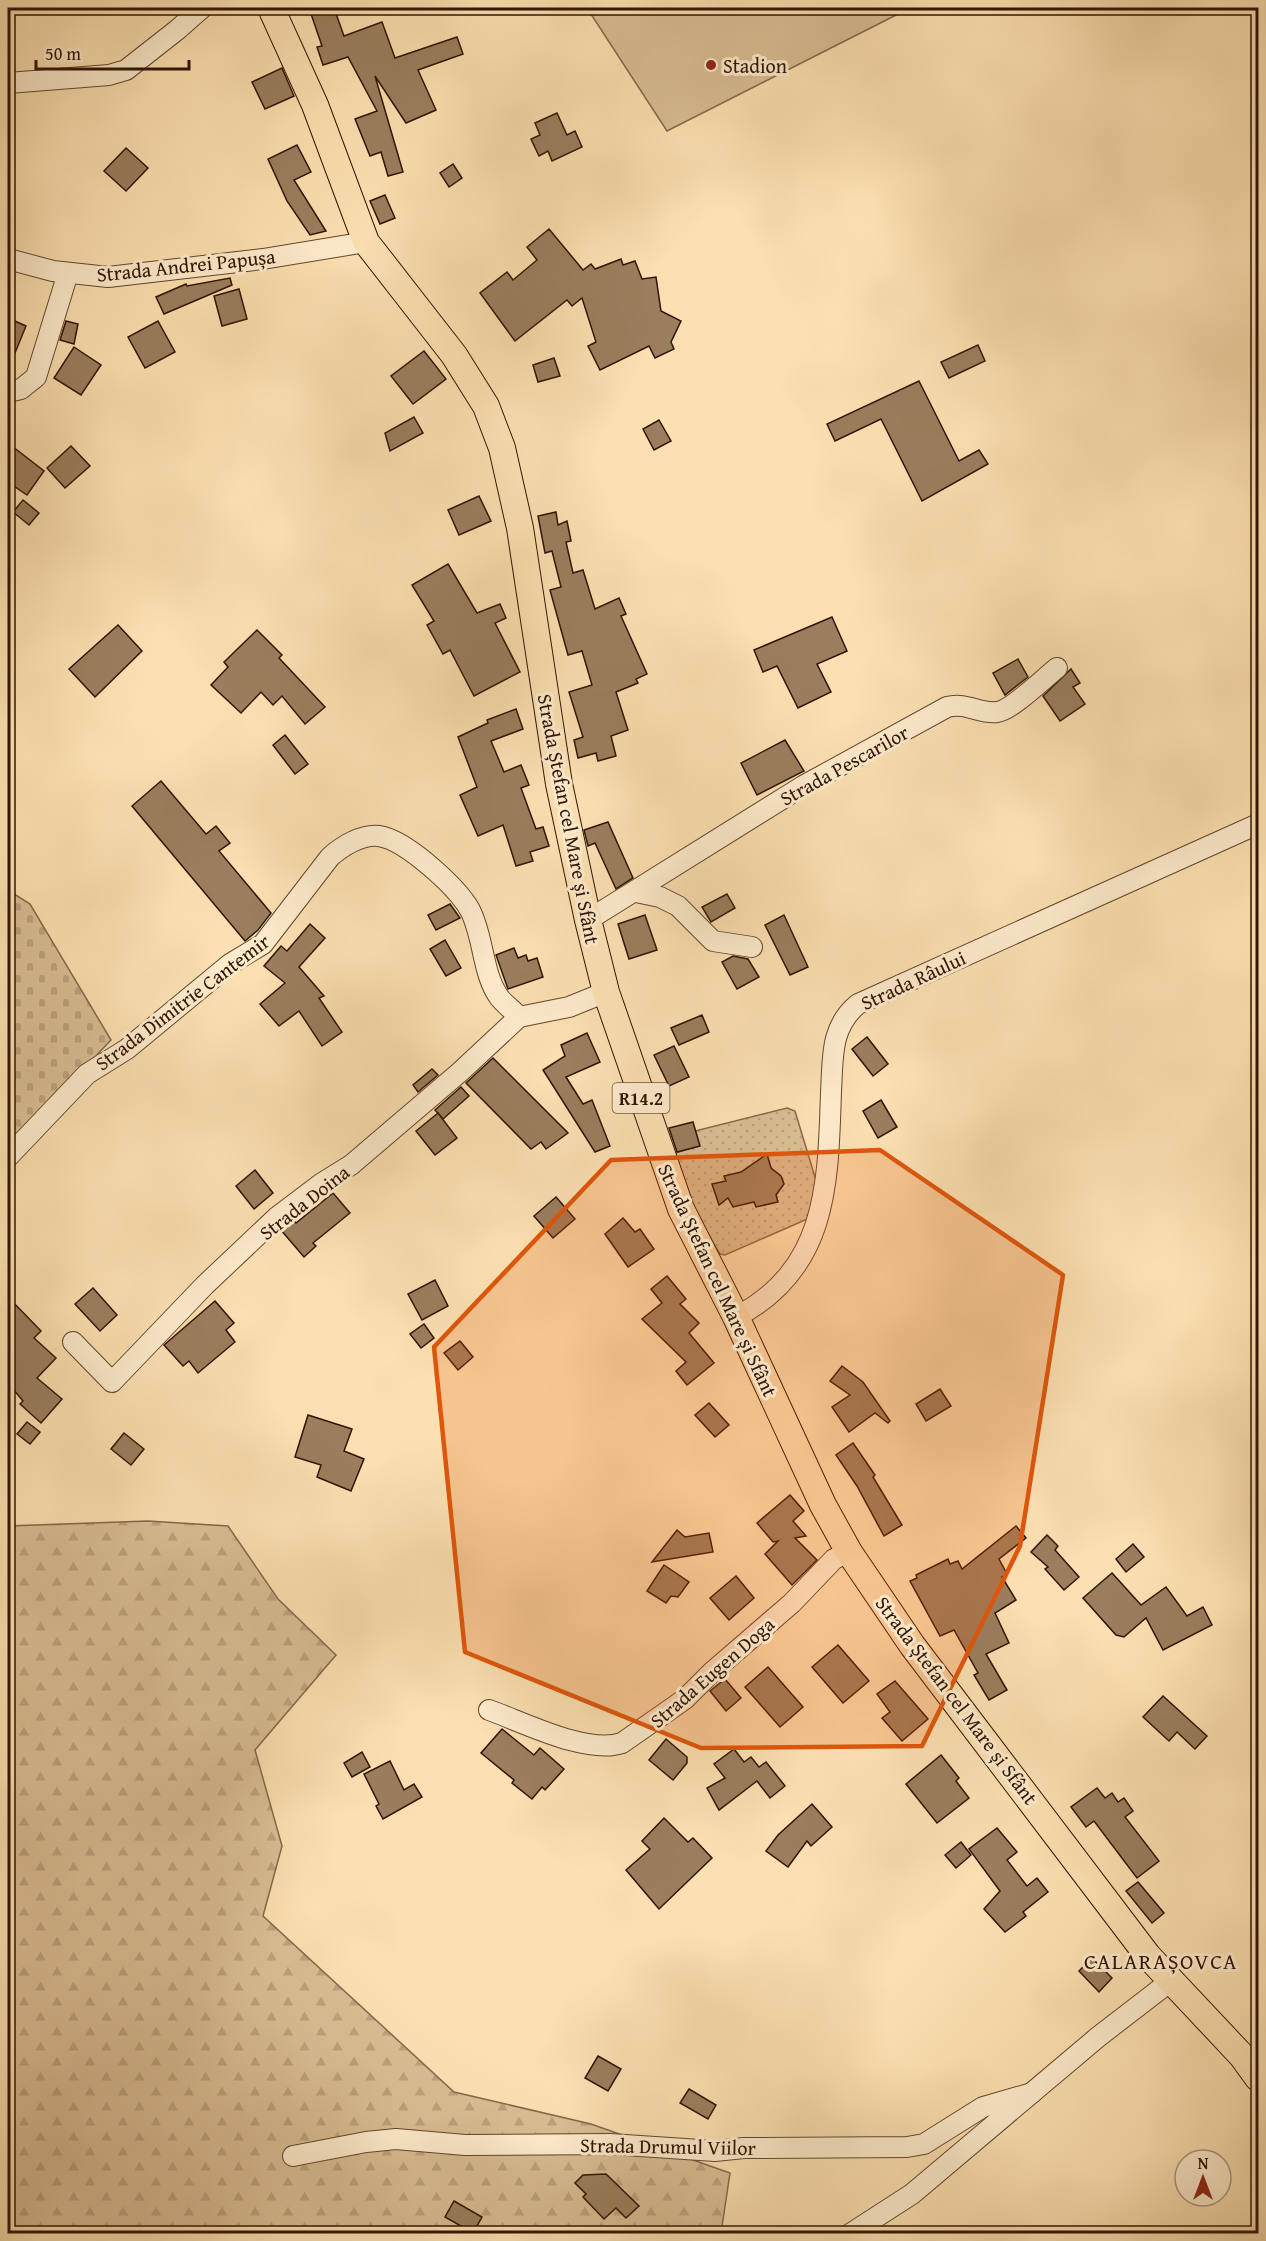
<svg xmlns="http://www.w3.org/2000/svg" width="1266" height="2241" font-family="'Gentium Book Plus',serif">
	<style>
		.grass { fill: url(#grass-dots); stroke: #84684b; stroke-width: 1.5 }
		.forest { fill: url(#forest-firs); stroke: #84684b; stroke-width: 1.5 }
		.cemetery { fill: url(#cemetery-stones); stroke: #84684b; stroke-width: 1.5 }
		.pitch { fill: #d9bd93; stroke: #84684b; stroke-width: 1.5 }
		.building { fill: #9a7e5d; stroke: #301403; stroke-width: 1.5 }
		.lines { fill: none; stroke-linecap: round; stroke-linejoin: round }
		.minor-casing { stroke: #63472e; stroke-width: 22 }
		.major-casing { stroke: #301403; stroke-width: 28 }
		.minor { stroke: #fdebcc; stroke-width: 20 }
		.major { stroke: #fce0b1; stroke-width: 26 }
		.marked { fill: #df560c; fill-opacity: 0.2; stroke: #df560c; stroke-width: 4.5; stroke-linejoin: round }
		.poi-dot { fill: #8f2418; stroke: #fdebcc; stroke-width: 2 }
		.labels { text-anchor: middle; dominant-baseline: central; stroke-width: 6; stroke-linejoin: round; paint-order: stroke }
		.shield { fill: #fdebcc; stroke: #6e543f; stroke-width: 1.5 }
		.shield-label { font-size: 18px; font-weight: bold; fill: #301403 }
		.poi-label { font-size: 20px; fill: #301403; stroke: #fdebcc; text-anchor: start }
		.street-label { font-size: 20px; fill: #301403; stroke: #fdebcc }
		.quarter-label { font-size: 22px; letter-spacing: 1.5px; fill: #301403; stroke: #fdebcc }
	</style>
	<defs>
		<pattern id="grass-dots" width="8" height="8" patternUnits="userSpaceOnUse" patternTransform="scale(1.5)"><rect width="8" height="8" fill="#d9bd93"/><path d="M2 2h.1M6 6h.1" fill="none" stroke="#bba27d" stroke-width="1.8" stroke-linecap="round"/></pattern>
		<pattern id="forest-firs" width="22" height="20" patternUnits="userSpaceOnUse" patternTransform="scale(1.5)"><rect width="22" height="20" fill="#d9bd93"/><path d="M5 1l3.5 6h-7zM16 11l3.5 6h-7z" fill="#bba27d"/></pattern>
		<pattern id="cemetery-stones" width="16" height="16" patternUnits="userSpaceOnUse" patternTransform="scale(1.5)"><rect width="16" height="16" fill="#d9bd93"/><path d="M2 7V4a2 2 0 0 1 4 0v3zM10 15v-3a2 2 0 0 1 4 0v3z" fill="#bba27d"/></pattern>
	</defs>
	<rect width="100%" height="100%" fill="#fce0b1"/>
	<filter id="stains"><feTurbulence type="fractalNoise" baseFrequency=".00333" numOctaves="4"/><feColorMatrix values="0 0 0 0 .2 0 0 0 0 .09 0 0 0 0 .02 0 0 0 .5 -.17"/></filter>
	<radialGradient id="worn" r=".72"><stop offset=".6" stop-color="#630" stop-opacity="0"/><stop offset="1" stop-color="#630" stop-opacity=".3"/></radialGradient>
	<polygon class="grass" points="787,1108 795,1111 818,1187 812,1217 725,1255 720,1254 689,1205 675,1153 699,1146 695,1131"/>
	<polygon class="forest" points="148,1521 228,1526 278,1599 336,1655 255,1750 282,1846 263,1916 454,2092 591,2124 730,2173 721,2233 8,2233 8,1526"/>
	<polygon class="cemetery" points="8,890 30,904 111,1040 8,1149"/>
	<polygon class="pitch" points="587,8 910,8 667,131"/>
	<g class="building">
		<polygon points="309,8 334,8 344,36 382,22 395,58 457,37 463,54 418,70 436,110 406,123 375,76 403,172 388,176 381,152 370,156 355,119 377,111 348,57 323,65 317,47 322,46"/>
		<polygon points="282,68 294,96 265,109 252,82"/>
		<polygon points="557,113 567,135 575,131 582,147 552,161 548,151 539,156 531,139 540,135 535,123"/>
		<polygon points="297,145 311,172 294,180 326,231 310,235 287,201 268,159"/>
		<polygon points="126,148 148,168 126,191 104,171"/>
		<polygon points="453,164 462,178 449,187 440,173"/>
		<polygon points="385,195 395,218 380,224 370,201"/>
		<polygon points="549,229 583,270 591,264 595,269 621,259 623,265 635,261 642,279 656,277 661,311 681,321 671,342 674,349 655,358 649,346 600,370 588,346 596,342 582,298 572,306 567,300 515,341 480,293 507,272 513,280 537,260 527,247"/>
		<polygon points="230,278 232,285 164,314 156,297 186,284 187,286"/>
		<polygon points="239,289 247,319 222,326 214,296"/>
		<polygon points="8,318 26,326 8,370"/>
		<polygon points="66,321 78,324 74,344 60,340"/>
		<polygon points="158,321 175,352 145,368 128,337"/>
		<polygon points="978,345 985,361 949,378 941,362"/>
		<polygon points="74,347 101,365 81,395 54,378"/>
		<polygon points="424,351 446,379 413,404 391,376"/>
		<polygon points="554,358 560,376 538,382 533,365"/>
		<polygon points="919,381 959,461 979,450 988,464 922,501 881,419 835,441 827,424"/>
		<polygon points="414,417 423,433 390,451 385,433"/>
		<polygon points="659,420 671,441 654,450 643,429"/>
		<polygon points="8,443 44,471 27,495 8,482"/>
		<polygon points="71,446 90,466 65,488 47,468"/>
		<polygon points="479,496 491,521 459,535 448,510"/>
		<polygon points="23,500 39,513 29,525 13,512"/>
		<polygon points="556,512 558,525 567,521 571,541 566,542 573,573 583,570 595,609 619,598 626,614 621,616 647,674 636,679 638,683 616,692 628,730 611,736 616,756 598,761 596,753 578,758 574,740 583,737 569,692 592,685 582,651 568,655 550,590 561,587 552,551 545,553 538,516"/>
		<polygon points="448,564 477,613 500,604 506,618 495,623 520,672 474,696 450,650 443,654 427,625 434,621 412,585"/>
		<polygon points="832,617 847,651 817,664 831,692 798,708 777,666 763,672 754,650"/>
		<polygon points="118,625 142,651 95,697 69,669"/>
		<polygon points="257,630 282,655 279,658 325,707 305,724 282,696 273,705 261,692 241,713 211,685 228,667 224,662"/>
		<polygon points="1018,659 1028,677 1005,695 993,673"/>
		<polygon points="1071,669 1080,683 1073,687 1085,704 1060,721 1043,696"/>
		<polygon points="516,709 523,729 491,741 504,772 521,765 529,785 521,788 536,829 543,827 549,846 530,852 533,861 516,866 503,825 478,836 460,795 477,787 458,737 488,723 487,720"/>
		<polygon points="285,735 308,764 295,774 273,745"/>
		<polygon points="785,740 804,771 757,795 741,763"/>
		<polygon points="161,781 206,834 216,826 230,843 219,851 271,913 258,930 245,941 132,806"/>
		<polygon points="608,822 633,878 616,889 595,843 588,846 584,830"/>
		<polygon points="727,894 735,908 711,922 702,907"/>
		<polygon points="450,904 460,918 436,930 428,915"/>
		<polygon points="645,915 657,950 629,959 618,924"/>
		<polygon points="784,915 808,967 790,975 765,925"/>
		<polygon points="310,924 325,938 299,967 324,996 319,998 342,1032 322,1046 299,1011 279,1026 260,1004 285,983 264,966 281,946 287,951"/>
		<polygon points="445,940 461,968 446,976 430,949"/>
		<polygon points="514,948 518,958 526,955 528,961 537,958 543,977 508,989 496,955"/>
		<polygon points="733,956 748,959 759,977 737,989 722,962"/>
		<polygon points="702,1015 709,1032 679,1045 671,1028"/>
		<polygon points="587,1033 600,1062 566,1077 583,1104 592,1100 610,1146 595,1152 543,1070 565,1056 561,1045"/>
		<polygon points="867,1037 888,1064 873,1076 852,1049"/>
		<polygon points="674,1046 689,1077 669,1086 654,1055"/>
		<polygon points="493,1058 568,1133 546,1149 541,1142 531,1149 466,1083"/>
		<polygon points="432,1069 438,1075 418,1092 413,1085"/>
		<polygon points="461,1087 469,1096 443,1119 435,1110"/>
		<polygon points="881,1100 897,1127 878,1138 863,1111"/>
		<polygon points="438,1113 457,1138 435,1155 416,1131"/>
		<polygon points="693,1122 700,1146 677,1152 669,1128"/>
		<polygon points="767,1154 771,1168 781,1176 784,1184 776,1195 778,1202 756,1207 754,1202 733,1207 728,1198 719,1205 712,1184 726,1181 724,1176 741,1172"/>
		<polygon points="255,1170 273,1193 254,1209 236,1186"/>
		<polygon points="333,1193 350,1213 313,1243 316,1246 304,1257 281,1230 293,1220 296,1223"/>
		<polygon points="556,1197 575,1219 553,1238 534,1216"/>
		<polygon points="623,1218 635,1232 640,1229 654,1249 628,1267 605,1234"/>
		<polygon points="667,1276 686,1299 680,1304 699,1323 689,1333 714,1363 687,1385 676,1371 686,1362 642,1319 662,1303 651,1289"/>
		<polygon points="435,1280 448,1306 422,1320 408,1294"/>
		<polygon points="93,1288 117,1315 100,1331 75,1304"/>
		<polygon points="8,1297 41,1331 34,1338 56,1358 37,1378 62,1399 41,1423 20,1404 23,1401 8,1383"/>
		<polygon points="215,1301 234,1323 226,1330 235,1342 198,1373 189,1361 183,1366 164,1345"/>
		<polygon points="424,1324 434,1338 421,1348 410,1334"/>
		<polygon points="460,1341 473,1357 458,1370 444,1353"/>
		<polygon points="842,1366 863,1382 890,1421 888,1423 875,1413 849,1432 832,1407 850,1395 830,1381"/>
		<polygon points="940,1389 951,1406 926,1421 916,1404"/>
		<polygon points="709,1403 729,1425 715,1437 695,1415"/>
		<polygon points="308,1415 352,1429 344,1451 364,1459 351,1491 317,1477 321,1465 295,1457"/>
		<polygon points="27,1422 40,1432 30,1444 17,1434"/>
		<polygon points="124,1433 144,1449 131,1465 111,1449"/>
		<polygon points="853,1443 875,1475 873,1477 902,1525 884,1536 857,1486 836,1455"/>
		<polygon points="790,1495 804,1511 793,1521 806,1536 795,1538 817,1560 792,1585 765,1554 778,1541 773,1542 757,1523"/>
		<polygon points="1016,1526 1026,1538 999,1559 1007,1574 1002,1577 1016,1600 995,1613 1009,1643 986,1654 1007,1690 989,1700 974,1675 978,1673 954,1630 940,1636 910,1581 917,1578 916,1575 948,1559 950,1564 958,1561 962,1569"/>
		<polygon points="677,1530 685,1537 709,1533 713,1552 652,1562"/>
		<polygon points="1047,1535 1058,1546 1055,1550 1079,1577 1064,1590 1045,1569 1048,1567 1031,1552"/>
		<polygon points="1133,1544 1144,1557 1126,1572 1116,1559"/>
		<polygon points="664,1565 689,1582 678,1597 671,1596 666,1603 647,1591"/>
		<polygon points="1112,1573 1141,1605 1166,1587 1187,1616 1203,1607 1212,1625 1163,1650 1146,1618 1124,1637 1116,1635 1083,1598"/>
		<polygon points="736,1576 754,1598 729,1620 710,1598"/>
		<polygon points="838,1645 869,1681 843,1703 812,1667"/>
		<polygon points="768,1667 803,1707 780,1727 745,1687"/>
		<polygon points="725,1679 741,1698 726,1711 710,1691"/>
		<polygon points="895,1681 928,1719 902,1741 882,1718 890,1712 877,1694"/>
		<polygon points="1163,1696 1207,1736 1195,1749 1177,1732 1169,1741 1143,1717"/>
		<polygon points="502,1729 534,1755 540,1748 564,1769 545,1790 542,1787 532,1799 512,1783 514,1780 481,1753"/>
		<polygon points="666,1739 687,1757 687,1763 673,1780 649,1760"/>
		<polygon points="734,1749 744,1762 751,1757 759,1767 766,1762 785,1786 770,1798 757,1781 719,1810 707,1788 725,1778 714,1764"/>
		<polygon points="362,1752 370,1767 352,1777 344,1763"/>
		<polygon points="941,1755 959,1778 956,1781 969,1798 937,1823 906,1784"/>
		<polygon points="390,1761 404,1790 414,1784 422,1797 383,1819 376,1806 379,1804 364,1774"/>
		<polygon points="1097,1788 1105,1798 1112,1793 1118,1802 1124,1798 1133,1811 1125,1817 1159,1861 1137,1878 1094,1821 1086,1827 1071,1807"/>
		<polygon points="812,1804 832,1827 811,1846 807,1841 788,1867 766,1851 778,1835"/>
		<polygon points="664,1818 688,1842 693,1838 712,1858 659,1909 626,1870 650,1849 642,1841"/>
		<polygon points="997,1828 1017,1852 1007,1860 1027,1886 1037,1878 1048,1892 1023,1912 1026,1916 1005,1932 984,1909 1000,1891 969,1849"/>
		<polygon points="961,1842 971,1855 956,1868 945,1855"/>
		<polygon points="1138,1882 1164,1913 1152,1923 1126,1891"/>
		<polygon points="1092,1958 1112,1978 1099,1992 1079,1971"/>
		<polygon points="598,2056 621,2069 608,2091 585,2078"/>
		<polygon points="689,2089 716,2105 708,2119 680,2103"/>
		<polygon points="606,2174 639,2206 626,2218 616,2208 604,2219 583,2197 586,2194 575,2183 583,2175"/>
		<polygon points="454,2201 482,2217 473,2233 445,2217"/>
	</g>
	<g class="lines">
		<defs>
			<g id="minor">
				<polyline points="8,83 109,75 126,70 177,30 202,8"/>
				<polyline points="8,259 53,271 108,277 263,259 366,242"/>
				<polyline points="8,392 21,389 36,377 68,273"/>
				<polyline points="636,892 660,897 678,906 713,941 752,947"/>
				<path d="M 588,920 L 803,786 L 947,707 C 967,702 979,714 997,712 C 1012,710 1044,678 1057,668"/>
				<polyline points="519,1017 569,1007 606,992"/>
				<path d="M 8,1157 L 87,1074 L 127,1049 L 230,964 L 263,944 L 330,857 C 342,846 362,834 379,836 C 406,840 457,887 470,910 C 484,937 482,973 499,997 C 504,1004 513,1010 519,1017"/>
				<path d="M 736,1317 C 828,1269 828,1184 831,1092 C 833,1058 830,1027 858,1004 L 1258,824"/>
				<polyline points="73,1342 112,1382 205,1285 277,1217 322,1183 351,1165 460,1072 519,1017"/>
				<path d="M 489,1710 C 523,1722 587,1755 622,1743 L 685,1699 L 712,1672 L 792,1603 L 834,1559 L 849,1552"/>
				<polyline points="293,2156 366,2142 396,2139 465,2145 610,2144 715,2151 744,2148 907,2147 924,2144 983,2107 1032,2093"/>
				<polyline points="850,2234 912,2194 1098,2037 1172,1980"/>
			</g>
			<polyline id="major" points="271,8 315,105 366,242 454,355 486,406 502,448 520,528 559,784 588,920 606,992 681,1209 736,1317 823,1505 849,1552 912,1645 1148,1956 1242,2056 1258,2078"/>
		</defs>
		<use href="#minor" class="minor-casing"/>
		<use href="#major" class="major-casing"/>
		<use href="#minor" class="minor"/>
		<use href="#major" class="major"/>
	</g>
	<path class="marked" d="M 880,1150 L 1063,1275 L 1020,1546 L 922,1746 L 701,1748 L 465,1652 L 434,1347 L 611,1160 Z"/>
	<circle class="poi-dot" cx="711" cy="65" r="6"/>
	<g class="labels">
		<rect class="shield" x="612.5" y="1083" width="57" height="30" rx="4.5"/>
		<g class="shield-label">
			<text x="641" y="1098">R14.2</text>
		</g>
		<g class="poi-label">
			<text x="723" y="65">Stadion</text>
		</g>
		<g class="street-label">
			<text transform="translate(186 265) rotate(-6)">Strada Andrei Papușa</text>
			<text transform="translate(844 765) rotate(-29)">Strada Pescarilor</text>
			<text transform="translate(569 819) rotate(79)">Strada Ștefan cel Mare și Sfânt</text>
			<text transform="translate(913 980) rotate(-25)">Strada Râului</text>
			<text transform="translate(182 1002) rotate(-37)">Strada Dimitrie Cantemir</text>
			<text transform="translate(304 1202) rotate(-38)">Strada Doina</text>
			<text transform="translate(718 1280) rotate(65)">Strada Ștefan cel Mare și Sfânt</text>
			<text transform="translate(712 1672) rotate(-41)">Strada Eugen Doga</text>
			<text transform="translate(957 1700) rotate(53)">Strada Ștefan cel Mare și Sfânt</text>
			<text transform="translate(668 2146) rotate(1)">Strada Drumul Viilor</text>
		</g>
		<g class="quarter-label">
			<text x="1161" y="1961">CALARAȘOVCA</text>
		</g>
	</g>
	<rect width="1266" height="2241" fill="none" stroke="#fce0b1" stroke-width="30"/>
	<rect x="9" y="9" width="1248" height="2223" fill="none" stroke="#301403" stroke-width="3"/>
	<rect x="15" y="15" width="1236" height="2211" fill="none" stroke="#301403" stroke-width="1.5"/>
	<g transform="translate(1203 2178)"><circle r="28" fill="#fdebcc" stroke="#ab957c" stroke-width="1.5"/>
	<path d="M0-4.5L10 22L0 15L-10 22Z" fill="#8f2418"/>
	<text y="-9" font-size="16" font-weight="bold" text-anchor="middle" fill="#301403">N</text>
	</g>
	<path d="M36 60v9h153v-9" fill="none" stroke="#301403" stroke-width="3"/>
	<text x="45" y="60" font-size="18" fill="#301403" stroke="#fdebcc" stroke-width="4.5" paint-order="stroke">50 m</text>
	<rect width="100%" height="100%" filter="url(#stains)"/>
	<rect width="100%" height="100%" fill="url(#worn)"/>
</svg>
